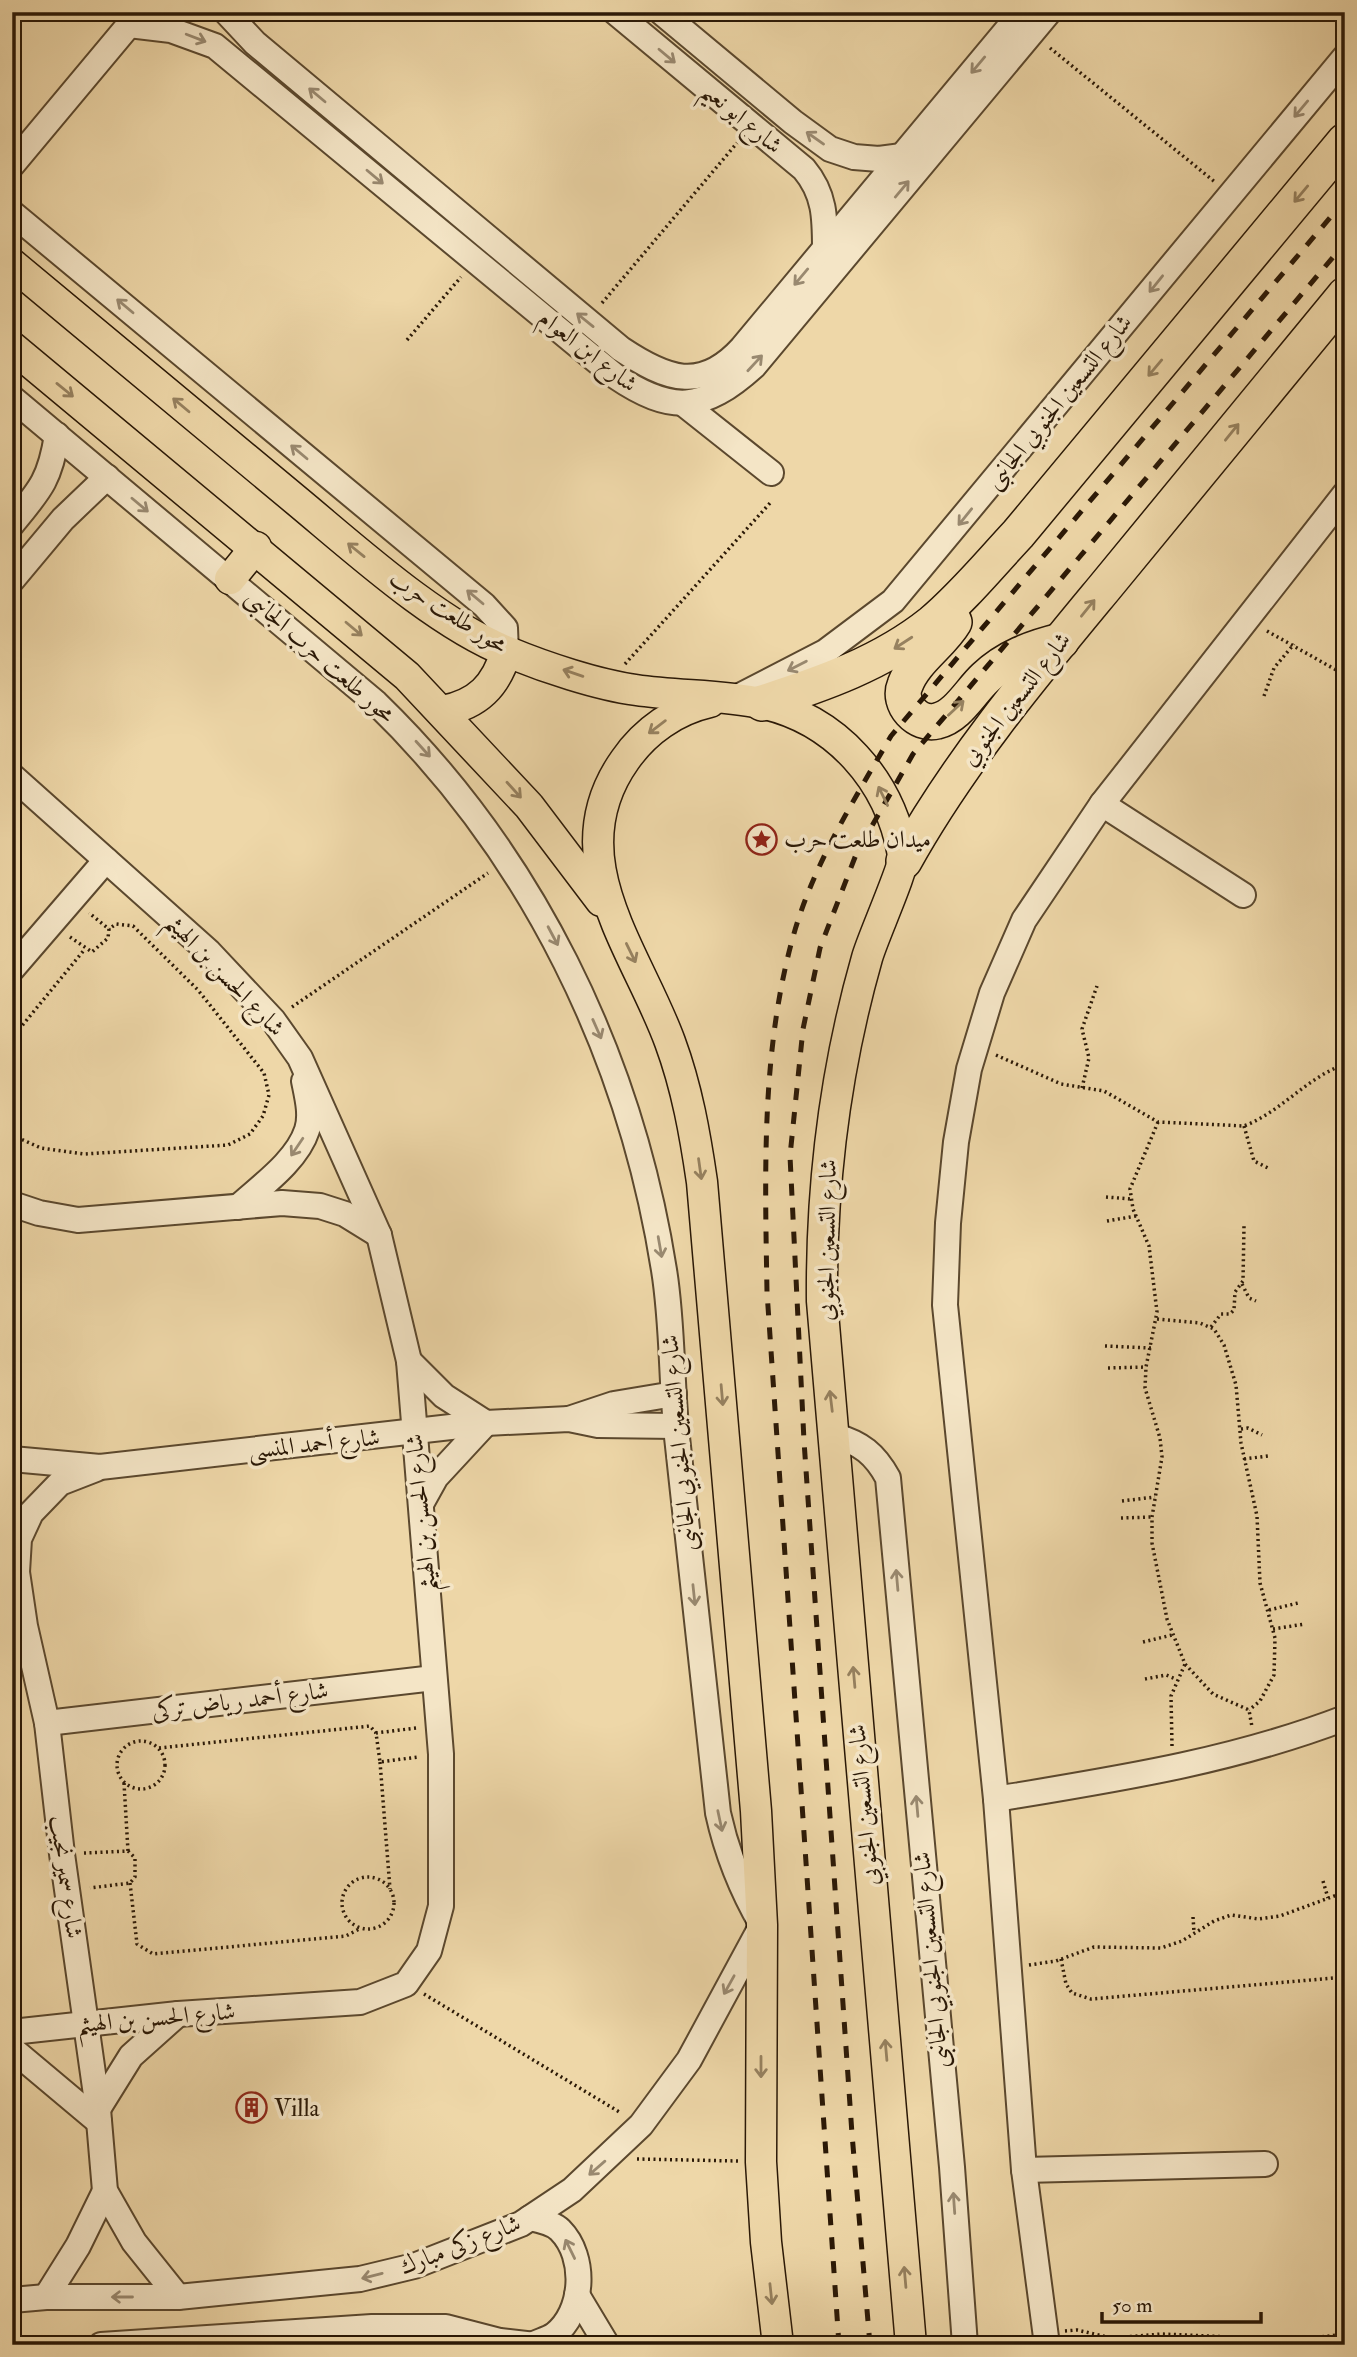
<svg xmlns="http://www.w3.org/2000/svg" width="1357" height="2357" font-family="'IM FELL Double Pica',Amiri,serif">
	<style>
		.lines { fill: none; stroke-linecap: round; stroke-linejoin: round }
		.minor-casing { stroke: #5b482e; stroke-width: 28 }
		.major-casing { stroke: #2a1806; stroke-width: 33 }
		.highway-casing { stroke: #2a1806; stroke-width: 38 }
		.path { stroke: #2a1806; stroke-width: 3.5; stroke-dasharray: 2 3.5; stroke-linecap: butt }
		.minor { stroke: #f4e5c6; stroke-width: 24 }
		.major { stroke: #eed7a8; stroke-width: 30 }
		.highway { stroke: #eed7a8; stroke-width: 35 }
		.rail { stroke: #2a1806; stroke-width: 5; stroke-dasharray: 12 12; stroke-linecap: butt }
		.oneway { stroke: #998970 }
		.oneway2 { stroke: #96815f }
		.labels { text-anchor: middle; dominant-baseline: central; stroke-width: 7; stroke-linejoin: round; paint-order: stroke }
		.street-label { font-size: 24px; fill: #2a1806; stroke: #f4e5c6 }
		.poi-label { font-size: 24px; fill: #2a1806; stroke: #f4e5c6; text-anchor: start }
	</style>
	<rect width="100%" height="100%" fill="#eed7a8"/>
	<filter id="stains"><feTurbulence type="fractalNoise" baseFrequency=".00286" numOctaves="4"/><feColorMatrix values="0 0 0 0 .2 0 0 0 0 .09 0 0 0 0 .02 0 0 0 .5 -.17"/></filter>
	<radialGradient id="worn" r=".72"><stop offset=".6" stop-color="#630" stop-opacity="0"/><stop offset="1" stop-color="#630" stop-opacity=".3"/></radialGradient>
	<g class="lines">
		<defs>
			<g id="minor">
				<path d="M 226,12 L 255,43 L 621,349 C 666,379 701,393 742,348 L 1022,12"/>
				<path d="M 615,12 L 804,169 C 825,194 825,218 825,249"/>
				<polyline points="661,12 793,122 830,149 854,157 879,159 902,156"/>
				<path d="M 129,25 L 171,30 L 215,46 L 615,376 C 671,414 703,412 754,366 L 1049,12"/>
				<polyline points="12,165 139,13"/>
				<polyline points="12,213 484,605 505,628 506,652"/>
				<path d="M 12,398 L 376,703 C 532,854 630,1055 664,1270 C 673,1325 671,1382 677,1437 C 690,1562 704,1687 718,1813 C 727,1854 741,1889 762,1925 L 689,2060 L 641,2125 L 572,2190 L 521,2224 L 414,2266 L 360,2279 L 178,2297 L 46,2297 L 12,2300"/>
				<polyline points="684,404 771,473"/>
				<path d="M 12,524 C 40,490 50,480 57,435"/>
				<polyline points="12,580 63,519 107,477"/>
				<polyline points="734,699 825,652 893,601 1345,57"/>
				<polyline points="12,776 209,952 273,1020 300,1058 379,1235 409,1361 441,1754 441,1906 429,1951 406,1984 360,2002 178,2014 12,2032"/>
				<polyline points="1102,804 1243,895"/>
				<polyline points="12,969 106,860"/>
				<polyline points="12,1204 39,1213 78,1220 282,1203 320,1206 345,1214 379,1235"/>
				<path d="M 238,1207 C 261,1186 297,1161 307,1130 C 312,1115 307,1096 304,1081"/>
				<polyline points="409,1361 444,1396 486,1423 436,1477 421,1504"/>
				<polyline points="569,1419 614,1404 674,1394"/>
				<path d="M 835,1436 C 861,1443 875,1454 888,1478 L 952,2167 L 965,2345"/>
				<polyline points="12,1459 100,1467 486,1423 569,1419 598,1425 676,1426"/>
				<polyline points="12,1566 17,1572 25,1626 47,1723 62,1854 98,2109 105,2191 134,2242 178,2297"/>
				<polyline points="17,1572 19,1539 31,1513 60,1483 96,1469"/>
				<polyline points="47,1723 434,1678"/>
				<path d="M 996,1799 C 1117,1779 1230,1762 1345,1718"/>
				<polyline points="12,2049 99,2122"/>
				<polyline points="98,2109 131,2056 178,2014"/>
				<polyline points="1024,2170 1265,2164"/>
				<path d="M 530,2218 C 540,2220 553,2223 560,2230 C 587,2257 584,2312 554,2335 C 548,2339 540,2341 534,2344"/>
				<polyline points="577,2295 607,2345"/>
				<polyline points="46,2297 78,2246 105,2191"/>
				<polyline points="101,2345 372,2327 446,2327 500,2341 535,2345"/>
				<polyline points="1047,2345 1024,2170 996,1799 945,1305 948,1223 956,1142 969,1069 992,993 1024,920 1102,804 1345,494"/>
			</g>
			<g id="major">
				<path d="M 12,264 C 107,343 202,422 297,501 C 356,550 437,624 508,652 C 544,667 598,685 636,690 C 676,696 724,695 761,703 C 836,719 890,780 903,855 C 905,867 872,939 867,958 C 835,1070 821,1185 822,1301 L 911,2345"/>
				<polyline points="12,347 407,676 529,806 601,901"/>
				<polyline points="230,579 256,547"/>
				<path d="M 710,702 C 675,710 645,731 625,760 C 556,857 637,951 670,1042 C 687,1088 695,1134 702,1182 L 756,1811 L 762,1925 L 761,2162 L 766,2242 L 778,2345"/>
				<path d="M 443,711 C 478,704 496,686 506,652"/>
			</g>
			<g id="highway">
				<path d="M 954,622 C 941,644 914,660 905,685 C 897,704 918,726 937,721 C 958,716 970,692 985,678 C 1006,658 1032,648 1061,641"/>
				<path d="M 762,703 C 822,684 882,663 932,623 C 963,597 990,564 1018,534 L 1345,141"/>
				<path d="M 904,861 C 959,762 1033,674 1105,587 C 1185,489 1265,392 1345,295"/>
			</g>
		</defs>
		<use href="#minor" class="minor-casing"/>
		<use href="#major" class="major-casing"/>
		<use href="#highway" class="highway-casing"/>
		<g class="path">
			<polyline points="1050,48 1215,182"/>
			<polyline points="602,303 737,143"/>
			<polyline points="407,340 461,277"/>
			<polyline points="1267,631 1345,675"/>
			<polyline points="625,664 771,502"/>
			<polyline points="1264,696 1274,668 1294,644"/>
			<polyline points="1342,721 1345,716"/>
			<polyline points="70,937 92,952 108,938 109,929 89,913"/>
			<polyline points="292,1007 488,873"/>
			<polyline points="12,1038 85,949"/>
			<path d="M 996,1055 L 1061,1084 L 1104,1091 L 1158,1122 L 1244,1126 C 1281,1112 1306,1078 1345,1064"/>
			<polyline points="1082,1088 1089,1058 1082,1029 1097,986"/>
			<polyline points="1158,1122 1130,1189 1133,1209 1149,1246 1157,1312 1146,1367 1145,1388 1160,1438 1162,1457 1152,1517 1152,1543 1167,1619 1185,1664 1213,1694 1249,1710 1252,1727"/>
			<polyline points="1244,1126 1254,1161 1270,1169"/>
			<polyline points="12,1135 41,1148 84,1154 228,1145 250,1134 263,1116 269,1095 264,1073 198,990 133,926 116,924 109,929"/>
			<polyline points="1106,1197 1131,1199"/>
			<polyline points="1107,1221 1136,1216"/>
			<polyline points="1242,1284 1249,1298 1256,1301"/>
			<polyline points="1157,1319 1200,1323 1214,1329 1224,1345 1236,1385 1241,1443 1257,1516 1260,1583 1275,1638 1274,1675 1260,1701 1249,1710"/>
			<polyline points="1211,1327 1221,1314 1230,1314 1234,1310 1235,1292 1243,1281 1244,1226"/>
			<polyline points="1105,1346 1151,1348"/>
			<polyline points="1108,1368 1146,1367"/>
			<polyline points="1241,1429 1248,1428 1262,1435"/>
			<polyline points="1244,1459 1268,1456"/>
			<polyline points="1122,1501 1155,1497"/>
			<polyline points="1121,1518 1152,1517"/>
			<polyline points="1269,1610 1298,1603"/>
			<polyline points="1273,1629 1305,1624"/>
			<polyline points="1143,1642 1172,1635"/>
			<polyline points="1145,1679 1166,1675 1176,1679"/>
			<polyline points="416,1728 376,1733 380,1762 418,1757"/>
			<circle cx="141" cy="1765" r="24"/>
			<polyline points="1172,1746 1171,1696 1185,1664"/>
			<polyline points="159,1748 370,1726 376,1733"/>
			<polyline points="380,1762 390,1889"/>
			<polyline points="124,1783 128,1851"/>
			<polyline points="84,1853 128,1851 135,1858 135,1877 130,1883 90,1888"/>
			<circle cx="368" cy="1903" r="26"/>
			<polyline points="1323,1881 1328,1898"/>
			<polyline points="130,1883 137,1944 153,1954 346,1936 361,1928"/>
			<polyline points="1193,1917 1194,1932"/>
			<polyline points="1061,1959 1066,1984 1072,1993 1091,1999 1345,1977"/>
			<polyline points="1029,1965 1056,1961 1094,1947 1161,1948 1182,1941 1214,1921 1231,1915 1259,1919 1280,1916 1345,1892"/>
			<polyline points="424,1994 621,2113"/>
			<polyline points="637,2159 738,2161"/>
			<polyline points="1065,2331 1077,2330 1112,2338 1162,2334 1296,2340 1345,2334"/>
		</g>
		<use href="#minor" class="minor"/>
		<use href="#major" class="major"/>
		<use href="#highway" class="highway"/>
		<g class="rail">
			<path d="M 839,2345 L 767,1292 C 765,1173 761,1052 793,937 C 813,865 854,800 891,736 L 1345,200"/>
			<polyline points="870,2345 852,2134 804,1441 790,1156 803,1029 820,948 857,852 913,754 1345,243"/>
		</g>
	</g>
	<defs><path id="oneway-shaft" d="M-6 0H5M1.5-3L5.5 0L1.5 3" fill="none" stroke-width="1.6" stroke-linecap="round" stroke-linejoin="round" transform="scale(1.75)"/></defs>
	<g class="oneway">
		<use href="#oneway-shaft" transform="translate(196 38) rotate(21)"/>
		<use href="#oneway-shaft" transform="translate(667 56) rotate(40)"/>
		<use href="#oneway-shaft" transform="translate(978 65) rotate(130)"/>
		<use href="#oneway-shaft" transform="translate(317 95) rotate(-140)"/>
		<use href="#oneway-shaft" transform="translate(1301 109) rotate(130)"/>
		<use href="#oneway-shaft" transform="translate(815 138) rotate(-145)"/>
		<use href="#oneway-shaft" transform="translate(375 177) rotate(40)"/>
		<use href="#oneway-shaft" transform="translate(902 189) rotate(-50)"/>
		<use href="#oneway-shaft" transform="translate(801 277) rotate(130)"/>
		<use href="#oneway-shaft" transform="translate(1156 284) rotate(129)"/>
		<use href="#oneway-shaft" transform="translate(125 306) rotate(-140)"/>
		<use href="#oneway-shaft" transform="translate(585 320) rotate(-141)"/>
		<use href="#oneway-shaft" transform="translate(755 363) rotate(-47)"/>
		<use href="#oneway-shaft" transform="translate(299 452) rotate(-140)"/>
		<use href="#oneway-shaft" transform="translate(140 505) rotate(40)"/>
		<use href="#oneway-shaft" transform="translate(965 517) rotate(129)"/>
		<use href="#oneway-shaft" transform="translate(475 597) rotate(-140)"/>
		<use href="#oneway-shaft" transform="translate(797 666) rotate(153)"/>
		<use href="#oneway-shaft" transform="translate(423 749) rotate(48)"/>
		<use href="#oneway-shaft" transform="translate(553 936) rotate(62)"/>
		<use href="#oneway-shaft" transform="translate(597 1029) rotate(66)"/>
		<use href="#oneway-shaft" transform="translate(297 1147) rotate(124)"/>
		<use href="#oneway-shaft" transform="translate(660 1247) rotate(80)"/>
		<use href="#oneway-shaft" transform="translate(897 1580) rotate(-95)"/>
		<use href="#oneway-shaft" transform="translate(694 1595) rotate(84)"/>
		<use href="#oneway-shaft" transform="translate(917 1806) rotate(-95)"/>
		<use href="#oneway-shaft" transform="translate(720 1821) rotate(78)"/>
		<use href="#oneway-shaft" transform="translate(729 1985) rotate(119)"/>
		<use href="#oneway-shaft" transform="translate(597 2168) rotate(139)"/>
		<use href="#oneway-shaft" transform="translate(954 2203) rotate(-94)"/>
		<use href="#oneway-shaft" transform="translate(570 2249) rotate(-116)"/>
		<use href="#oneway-shaft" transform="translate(372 2276) rotate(166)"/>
		<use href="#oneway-shaft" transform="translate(122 2297) rotate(-180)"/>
	</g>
	<g class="oneway2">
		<use href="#oneway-shaft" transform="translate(1301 194) rotate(130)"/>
		<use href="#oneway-shaft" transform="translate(1155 368) rotate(130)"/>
		<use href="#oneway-shaft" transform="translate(65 390) rotate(39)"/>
		<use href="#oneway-shaft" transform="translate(181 405) rotate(-140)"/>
		<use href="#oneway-shaft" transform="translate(1232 432) rotate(-51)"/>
		<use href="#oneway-shaft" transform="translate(356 550) rotate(-141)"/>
		<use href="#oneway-shaft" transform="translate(1088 608) rotate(-51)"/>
		<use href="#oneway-shaft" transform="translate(354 629) rotate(40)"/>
		<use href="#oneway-shaft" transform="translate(903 643) rotate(147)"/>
		<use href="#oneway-shaft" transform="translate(573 673) rotate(-161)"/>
		<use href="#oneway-shaft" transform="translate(956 708) rotate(-43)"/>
		<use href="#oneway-shaft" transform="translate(657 727) rotate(143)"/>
		<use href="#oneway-shaft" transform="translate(514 790) rotate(48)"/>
		<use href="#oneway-shaft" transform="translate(883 796) rotate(-116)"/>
		<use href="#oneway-shaft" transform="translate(631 953) rotate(64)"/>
		<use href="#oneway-shaft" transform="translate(700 1169) rotate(82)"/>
		<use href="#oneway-shaft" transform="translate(722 1395) rotate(85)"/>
		<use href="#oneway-shaft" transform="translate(831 1401) rotate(-97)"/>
		<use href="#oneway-shaft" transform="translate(854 1677) rotate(-95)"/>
		<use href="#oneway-shaft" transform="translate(886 2050) rotate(-95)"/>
		<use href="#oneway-shaft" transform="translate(761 2067) rotate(90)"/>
		<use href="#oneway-shaft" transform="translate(905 2277) rotate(-95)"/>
		<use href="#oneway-shaft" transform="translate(771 2294) rotate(84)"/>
	</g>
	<defs>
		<symbol id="sight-ring" viewBox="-11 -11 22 22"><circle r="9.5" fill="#f4e5c6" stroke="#8f2418" stroke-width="1.5"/><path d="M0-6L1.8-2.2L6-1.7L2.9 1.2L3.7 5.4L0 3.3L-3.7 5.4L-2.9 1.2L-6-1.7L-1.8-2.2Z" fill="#8f2418"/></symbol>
		<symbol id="building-ring" viewBox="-11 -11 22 22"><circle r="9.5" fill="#f4e5c6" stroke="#8f2418" stroke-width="1.5"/><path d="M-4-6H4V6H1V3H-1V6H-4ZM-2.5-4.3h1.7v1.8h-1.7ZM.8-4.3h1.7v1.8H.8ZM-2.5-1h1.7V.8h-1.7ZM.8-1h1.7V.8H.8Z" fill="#8f2418"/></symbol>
	</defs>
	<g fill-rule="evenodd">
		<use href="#sight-ring" x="744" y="822" width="35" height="35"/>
		<use href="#building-ring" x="234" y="2090" width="35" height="35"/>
	</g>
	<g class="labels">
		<g class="street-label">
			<text transform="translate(742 118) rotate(40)">شارع ابو نعيم</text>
			<text transform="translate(588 351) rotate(38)">شارع ابن العوام</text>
			<text transform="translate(1059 402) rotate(-51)">شارع التسعين الجنوبي الجانبى</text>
			<text transform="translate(448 612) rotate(32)">محور طلعت حرب</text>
			<text transform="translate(320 656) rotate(41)">محور طلعت حرب الجانبى</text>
			<text transform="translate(1016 699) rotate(-52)">شارع التسعين الجنوبي</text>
			<text transform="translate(225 975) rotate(46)">شارع الحسن بن الهيثم</text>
			<text transform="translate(827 1240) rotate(-89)">شارع التسعين الجنوبي</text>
			<text transform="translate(679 1443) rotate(-95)">شارع التسعين الجنوبي الجانبى</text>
			<text transform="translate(314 1444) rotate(-6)">شارع أحمد المنسى</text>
			<text transform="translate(421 1513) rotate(-95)">شارع الحسن بن الهيثم</text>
			<text transform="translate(240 1701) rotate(-7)">شارع أحمد رياض تركى</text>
			<text transform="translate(864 1805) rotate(-95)">شارع التسعين الجنوبي</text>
			<text transform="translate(66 1877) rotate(82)">شارع سمير نجيب</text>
			<text transform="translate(931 1960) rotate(-95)">شارع التسعين الجنوبي الجانبى</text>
			<text transform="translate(156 2018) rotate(-5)">شارع الحسن بن الهيثم</text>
			<text transform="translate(460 2245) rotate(-21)">شارع زكى مبارك</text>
		</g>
		<g class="poi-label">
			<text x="784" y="839">ميدان طلعت حرب</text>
			<text x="274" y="2108">Villa</text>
		</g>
	</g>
	<rect width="1357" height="2357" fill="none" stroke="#eed7a8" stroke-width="42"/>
	<rect x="14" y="14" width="1329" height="2329" fill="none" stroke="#2a1806" stroke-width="3.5"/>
	<rect x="21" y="21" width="1315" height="2315" fill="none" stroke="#2a1806" stroke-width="2"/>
	<path d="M1102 2312v10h159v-10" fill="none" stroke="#2a1806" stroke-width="3.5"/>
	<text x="1112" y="2312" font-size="21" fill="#2a1806" stroke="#f4e5c6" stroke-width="5" paint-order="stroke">50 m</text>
	<rect width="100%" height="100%" filter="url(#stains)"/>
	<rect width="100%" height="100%" fill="url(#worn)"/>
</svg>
